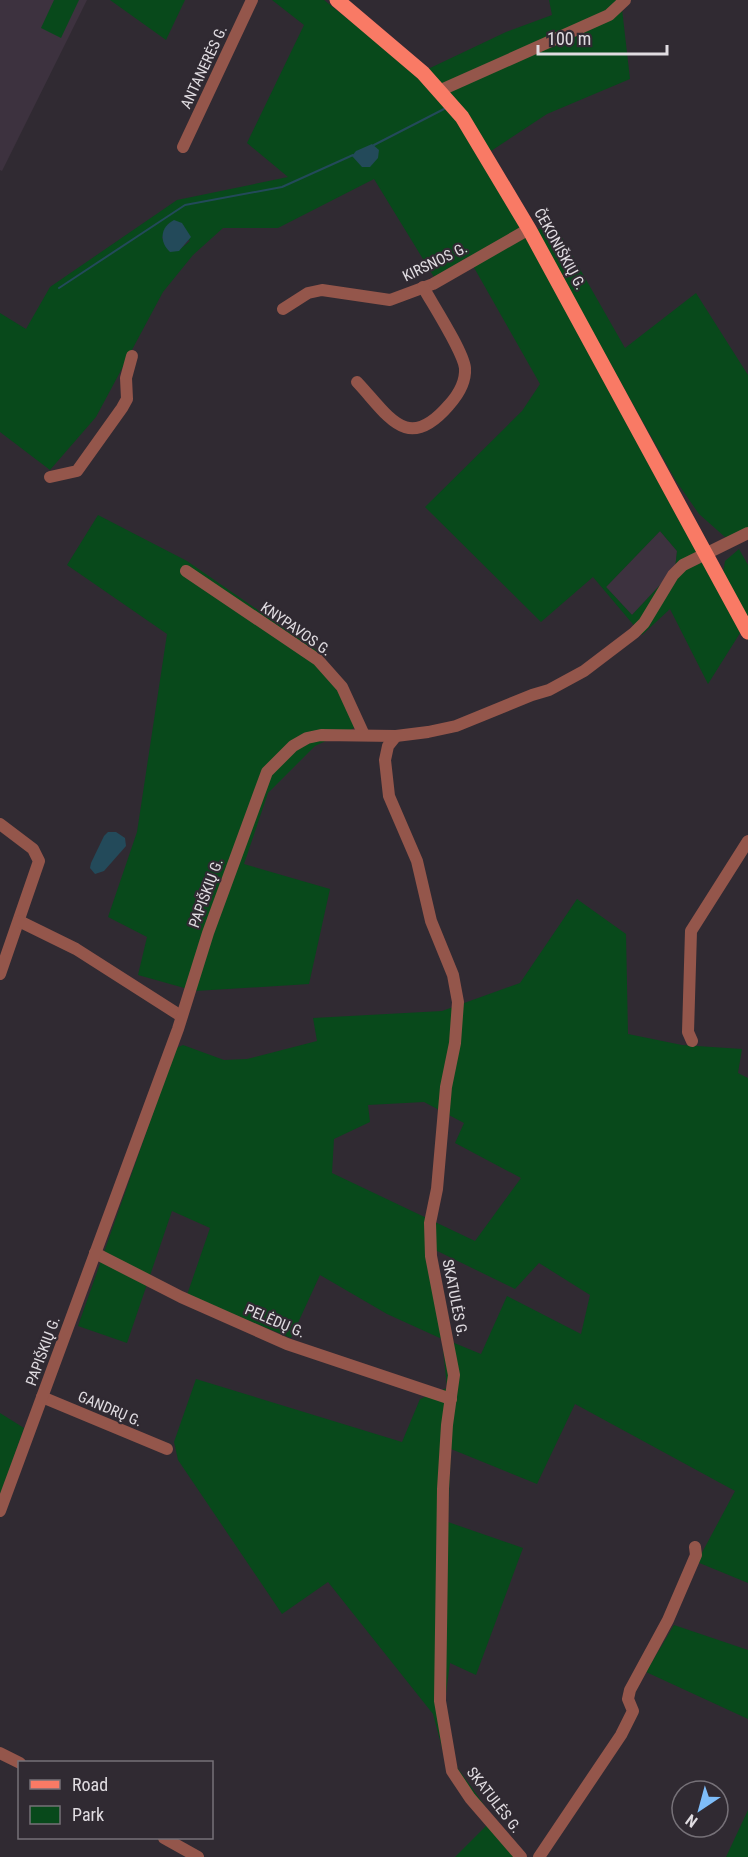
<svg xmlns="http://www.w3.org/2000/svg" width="748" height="1857" font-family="'Roboto Condensed',sans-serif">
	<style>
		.built { fill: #3d323f }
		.green { fill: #08491b; fill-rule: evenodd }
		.water { fill: #234a5a }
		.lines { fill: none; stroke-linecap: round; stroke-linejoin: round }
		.stream { stroke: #234a5a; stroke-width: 2 }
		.minor { stroke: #94564b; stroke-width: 12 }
		.major { stroke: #f97a65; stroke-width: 15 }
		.labels { text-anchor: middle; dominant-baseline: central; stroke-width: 4.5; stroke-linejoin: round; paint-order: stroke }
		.street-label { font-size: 15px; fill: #e0dce1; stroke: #302a32 }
	</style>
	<rect width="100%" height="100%" fill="#302a32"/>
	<g class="built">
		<polygon points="0,0 87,0 2,171 0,170"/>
		<polygon points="660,531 677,551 675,569 632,615 606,587"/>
	</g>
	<g class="green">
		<polygon points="54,0 79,0 61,38 41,28"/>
		<polygon points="110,0 185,0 166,40"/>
		<path d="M 272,0 L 324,0 L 398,59 L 449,109 L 517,220 L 742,630 L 708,684 L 670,609 L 642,635 L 593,577 L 541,622 L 425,507 L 522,411 L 540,384 L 468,257 L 434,277 L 374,179 L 278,228 L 223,228 L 193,255 L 163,292 L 96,417 L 50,470 L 0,432 L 0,313 L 26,329 L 50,287 L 177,200 L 288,177 L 247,143 L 304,25 ZM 169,223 L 190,241 L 179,250 L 162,238 ZM 660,531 L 677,551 L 675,569 L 632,615 L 606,587 Z"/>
		<polygon points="549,0 621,0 630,79 547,114 491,151 428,69 506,32 552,15"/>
		<polygon points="552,220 625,348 696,293 748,375 748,527 733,536 725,537 699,514 676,481 536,231"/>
		<polygon points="98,515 187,561 320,653 347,690 356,727 315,746 268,793 244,864 330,889 309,984 195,991 138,975 147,937 108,917 137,832 167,634 67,565"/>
		<polygon points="739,549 748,565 748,622 723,573 725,561"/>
		<path d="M 577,899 L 626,934 L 628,1034 L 682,1045 L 742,1049 L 738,1073 L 748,1078 L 748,1583 L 697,1562 L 735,1491 L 575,1404 L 537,1484 L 451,1449 L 448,1522 L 523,1548 L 476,1675 L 450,1663 L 445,1701 L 454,1763 L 497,1823 L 515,1857 L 455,1857 L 488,1824 L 449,1774 L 433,1714 L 328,1582 L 282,1614 L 178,1460 L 174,1442 L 196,1379 L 402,1442 L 420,1399 L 447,1388 L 442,1339 L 387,1314 L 320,1275 L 291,1338 L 187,1295 L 210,1228 L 172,1211 L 127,1343 L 78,1326 L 176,1048 L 183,1045 L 224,1060 L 247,1059 L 317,1041 L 313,1018 L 442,1011 L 520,983 ZM 424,1102 L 464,1123 L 455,1143 L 521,1178 L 475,1241 L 332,1173 L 334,1139 L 370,1122 L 368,1105 ZM 425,1245 L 515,1289 L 539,1263 L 590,1295 L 581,1334 L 507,1296 L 481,1354 L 447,1340 Z"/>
		<polygon points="0,1413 24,1428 0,1496"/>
		<polygon points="674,1625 748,1650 748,1719 646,1672"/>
		<polygon points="748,1810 748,1857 726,1857"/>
	</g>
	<g class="water">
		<polygon points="372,144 379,150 378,158 370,167 362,167 352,156 356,151"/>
		<path d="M 174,220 L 182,223 L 191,237 L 179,251 L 170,252 C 159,242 160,227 174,220 Z"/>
		<polygon points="108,832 116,832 125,838 126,846 104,871 95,874 90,868 91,863 104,836"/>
	</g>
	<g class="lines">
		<g class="stream">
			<polyline points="374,145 444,109"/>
			<polyline points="59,288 185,205 282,187 353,155"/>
		</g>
		<g class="minor">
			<polyline points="441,90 609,15 625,0"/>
			<polyline points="183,147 252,0"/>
			<polyline points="283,309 308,293 322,290 390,300 433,284 529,229"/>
			<path d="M 357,382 C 389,416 407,454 449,405 C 458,395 466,383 465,368 C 463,351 433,305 423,287"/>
			<polyline points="50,477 77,471 122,408 127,399 126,378 132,356"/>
			<polyline points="186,571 318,660 342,687 364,735"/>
			<polyline points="396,736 388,746 385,760 389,796 417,861 431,921 453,975 458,1002 455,1043 446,1087 437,1189 430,1223 431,1256 454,1375 447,1425 443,1489 440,1701 452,1771 470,1798 521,1857"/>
			<polyline points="0,824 33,849 39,861 0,974"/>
			<polyline points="19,921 76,949 181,1016"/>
			<polyline points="692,1041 688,1032 691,931 748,841"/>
			<polyline points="95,1253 181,1297 287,1344 451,1399"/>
			<polyline points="42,1397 167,1449"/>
			<polyline points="0,1511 178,1029 208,933 267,772 293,746 307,738 321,735 396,736 428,732 456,726 532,695 549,690 584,671 634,633 644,623 673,575 683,565 748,533"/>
			<polyline points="0,1753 20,1763"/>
			<polyline points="164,1838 198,1857"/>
			<polyline points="539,1857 621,1735 633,1711 628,1699 630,1690 668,1620 696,1555 695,1547"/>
		</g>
		<polyline class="major" points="337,0 423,73 462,117 529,229 748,632"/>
	</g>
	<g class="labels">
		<g class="street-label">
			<text transform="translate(204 67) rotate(-65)">ANTANERĖS G.</text>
			<text transform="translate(560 249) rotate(61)">ČEKONIŠKIŲ G.</text>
			<text transform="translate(435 262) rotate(-26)">KIRSNOS G.</text>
			<text transform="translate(296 629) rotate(35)">KNYPAVOS G.</text>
			<text transform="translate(206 893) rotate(-70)">PAPIŠKIŲ G.</text>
			<text transform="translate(455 1298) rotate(79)">SKATULĖS G.</text>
			<text transform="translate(275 1321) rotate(23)">PELĖDŲ G.</text>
			<text transform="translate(43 1351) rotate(-70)">PAPIŠKIŲ G.</text>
			<text transform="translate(110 1409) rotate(23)">GANDRŲ G.</text>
			<text transform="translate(494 1800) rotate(52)">SKATULĖS G.</text>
		</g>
	</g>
	<rect x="18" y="1761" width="195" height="78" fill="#302a32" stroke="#767178" stroke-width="1.5"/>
	<rect x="30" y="1780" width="30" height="9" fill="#f97a65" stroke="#767178" stroke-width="1.5"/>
	<text x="72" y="1791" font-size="18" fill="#e0dce1">Road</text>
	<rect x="30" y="1806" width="30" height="18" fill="#08491b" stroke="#767178" stroke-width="1.5"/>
	<text x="72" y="1821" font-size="18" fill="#e0dce1">Park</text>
	<g transform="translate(700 1809) rotate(216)"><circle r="28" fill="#302a32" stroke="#767178" stroke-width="1.5"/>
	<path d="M0-4.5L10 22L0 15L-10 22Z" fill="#7ebdf9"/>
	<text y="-9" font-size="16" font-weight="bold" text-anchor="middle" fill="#e0dce1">N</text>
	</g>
	<path d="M538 45v9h129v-9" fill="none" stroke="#e0dce1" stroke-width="3"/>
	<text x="547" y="45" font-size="18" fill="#e0dce1" stroke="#302a32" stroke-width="4.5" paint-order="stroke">100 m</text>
</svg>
